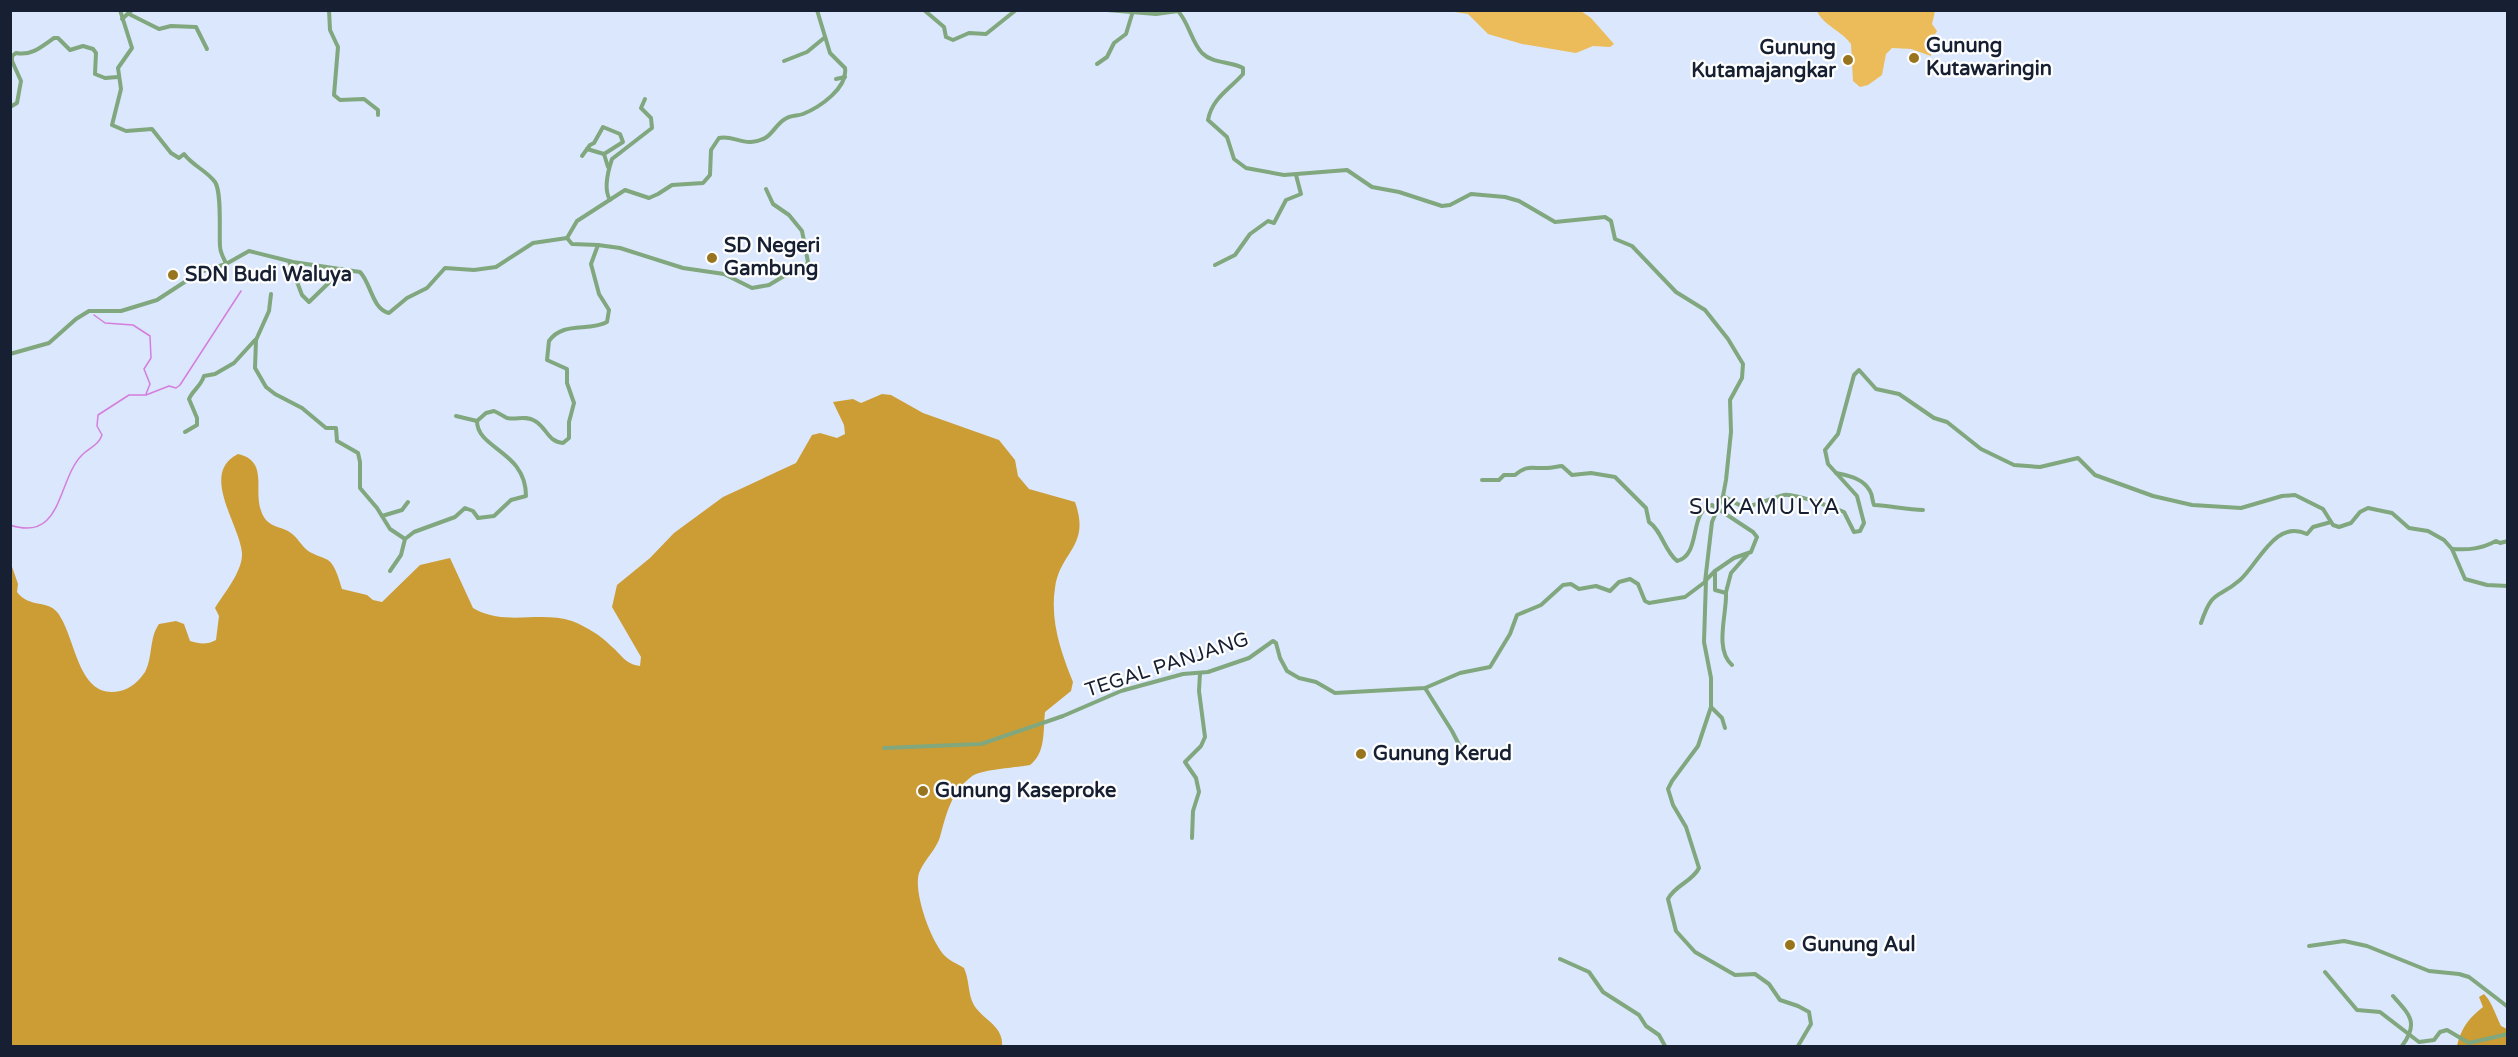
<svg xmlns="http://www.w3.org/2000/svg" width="2518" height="1057" font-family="'Varela Round',sans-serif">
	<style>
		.green { fill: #ecbc5a }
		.forest { fill: #cc9d35 }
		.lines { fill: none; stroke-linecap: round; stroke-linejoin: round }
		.stream { stroke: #d47edd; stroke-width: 1.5 }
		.minor { stroke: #80a77e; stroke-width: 4 }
		.poi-dot { fill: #99741e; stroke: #fff; stroke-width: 2 }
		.labels { text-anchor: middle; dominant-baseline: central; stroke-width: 4.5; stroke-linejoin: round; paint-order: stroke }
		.poi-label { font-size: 20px; font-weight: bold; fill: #172033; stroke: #fff; text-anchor: start }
		.street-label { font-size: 20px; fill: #172033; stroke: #fff }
		.quarter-label { font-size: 22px; letter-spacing: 1.5px; fill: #172033; stroke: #fff }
	</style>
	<rect width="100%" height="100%" fill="#dbe7fc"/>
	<g class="green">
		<polygon points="1448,11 1581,11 1591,18 1614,44 1610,47 1593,46 1576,53 1522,44 1488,34 1468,14"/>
		<path d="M 1817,11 L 1935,11 L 1932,24 L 1937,31 L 1932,39 L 1931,56 L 1911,49 L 1892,48 L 1886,54 L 1882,75 L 1868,85 L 1860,87 L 1853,81 L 1851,44 C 1842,31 1823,25 1817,11 Z"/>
	</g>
	<g class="forest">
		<path d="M 882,394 L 891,395 L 923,413 L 999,440 L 1015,460 L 1018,476 L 1029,489 L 1075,502 C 1091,547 1060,551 1055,588 C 1050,621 1061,652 1073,682 L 1071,691 L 1045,712 C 1043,731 1046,753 1030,765 C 1017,768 981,769 971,777 C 951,792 946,815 940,837 C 936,850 924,860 919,873 C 913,892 931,942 945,956 C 950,961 958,964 964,968 C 969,979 968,990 972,1001 C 979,1019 1004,1024 1002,1046 L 11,1046 L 10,561 L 18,584 L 17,592 C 29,608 47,600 57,612 C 76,635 77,701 120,691 C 130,689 139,681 145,672 C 153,657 149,638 159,624 L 176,621 L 184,624 L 190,641 C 200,644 207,645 216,640 L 219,616 L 215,608 C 224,593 243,571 242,553 C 240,525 199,473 238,454 C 273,462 248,497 266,520 C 273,528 283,527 291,533 C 297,537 301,545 307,550 C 313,555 321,556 328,560 C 336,566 339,580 342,589 L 367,595 L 373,600 L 382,602 L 420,565 L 450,558 L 473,608 C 505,627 539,610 572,621 C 587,627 600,635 611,646 C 622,655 625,664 640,666 L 641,657 L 612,607 L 617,585 L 650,558 L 674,533 L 723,497 L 796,463 L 812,435 L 820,433 L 837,438 L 845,434 L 844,425 L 833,402 L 853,399 L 861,403 Z"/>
		<path d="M 2484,994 C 2492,1002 2496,1016 2501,1026 L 2507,1029 L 2507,1046 L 2457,1046 C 2461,1028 2469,1018 2483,1007 L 2479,997 Z"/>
	</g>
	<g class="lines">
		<g class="stream">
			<polyline points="94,315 105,323 133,325 150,336 151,358 144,369 150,384 146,394"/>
			<path d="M 10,525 C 63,543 57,480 82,455 C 90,447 98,446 102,435 L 97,426 L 98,415 L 129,395 L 146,395 L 169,386 L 176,388 L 180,385 L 241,291"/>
		</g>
		<g class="minor">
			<path d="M 120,10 L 132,48 L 118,68 L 121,89 L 112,125 L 126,131 L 152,129 L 171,153 L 179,158 L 184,154 C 193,166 206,170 215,182 C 222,192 219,232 220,246 C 220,253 224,258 226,264"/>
			<polyline points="329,10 330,30 338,47 334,95 340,100 364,99 378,110 378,115"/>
			<polyline points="924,10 944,27 946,37 953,40 969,33 986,34 1016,10"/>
			<polyline points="129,14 159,29 171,26 196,27 207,49"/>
			<polyline points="122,19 132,10"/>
			<polyline points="784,61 807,52 824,38"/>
			<polyline points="1097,64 1107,57 1114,43 1126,34 1133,11"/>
			<polyline points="836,79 845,77"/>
			<path d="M 10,107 L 17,103 L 21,81 L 12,61 L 12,56 L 16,53 C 32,56 41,47 54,38 L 58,38 L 70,50 L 83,46 L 93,49 L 96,53 L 95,74 L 105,78 L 118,77"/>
			<polyline points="587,149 604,154"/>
			<polyline points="582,156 590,145 594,143 603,127 620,134 623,142 604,154 608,167"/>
			<path d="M 610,200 C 603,189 608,171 612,159 L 652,128 L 651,118 L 641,108 L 645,99"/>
			<path d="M 567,238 L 577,221 L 625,190 L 649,198 L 658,194 L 672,185 L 703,183 L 710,175 L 711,150 L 719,138 C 730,135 740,143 751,142 C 773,140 772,127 785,119 C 790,115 798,116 803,114 C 820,107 848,88 845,68 L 830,53 L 817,10"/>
			<polyline points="598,245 620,248 683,268 724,274 752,288 769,285 784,276 798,272 805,268 808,262 802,231 789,215 773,204 766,189"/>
			<polyline points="289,261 302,295 309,302 341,271"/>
			<polyline points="1215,265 1235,255 1250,234 1268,221 1274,223 1286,200 1301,194 1296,175"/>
			<polyline points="271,294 269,311 256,340 255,368 266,387 275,394 302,408 326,428 336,428 337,441 358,453 360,462 360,488 377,508 390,529 405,539"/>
			<path d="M 10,354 L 49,343 L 76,319 L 89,311 L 121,311 L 157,300 L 200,272 L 226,264 L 249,251 L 293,262 L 360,272 C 371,283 372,309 389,313 L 407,298 L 427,288 L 445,268 L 474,270 L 496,267 L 533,243 L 567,238 L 572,244 L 598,245 L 591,264 L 599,294 L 609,310 L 607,322 C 588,332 563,321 549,341 L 547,360 L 567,369 L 567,383 L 574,403 L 569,422 L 569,438 L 563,443 C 548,442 547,428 535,421 C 525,415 517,420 507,418 C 503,416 499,413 494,411 L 486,413 L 477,421 C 477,449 526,451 526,496 L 511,500 L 494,516 L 478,518 L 473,511 L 465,508 L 455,517 L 414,532 L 405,539 L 401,555 L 390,571"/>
			<polyline points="456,416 477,421"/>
			<path d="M 185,432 L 197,425 L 197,418 L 189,399 C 193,390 201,386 204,376 L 215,374 L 234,363 L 255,340"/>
			<path d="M 1836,473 C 1849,476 1863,478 1870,491 C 1873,496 1872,501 1874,505 C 1890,506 1906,509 1923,510"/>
			<path d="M 1482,480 L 1499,480 L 1504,475 L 1515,475 C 1528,464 1532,469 1547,468 C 1552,468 1558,466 1562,466 L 1572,475 L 1591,473 L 1615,477 L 1646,508 L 1649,522 C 1662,531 1664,550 1677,561 C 1702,555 1688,511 1712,505 L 1753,532 L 1757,537 L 1751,552 L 1734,558 L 1715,571"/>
			<path d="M 1723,496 L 1743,507 C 1758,506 1770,498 1784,495 C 1794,493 1834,508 1844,512 L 1854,532 L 1860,531 L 1864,523 L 1857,496 L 1828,464 L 1825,450 L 1838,434 L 1854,375 L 1859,370 L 1876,389 L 1899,394 L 1934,418 L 1947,422 L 1981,449 L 2014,465 L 2040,467 L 2078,458 L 2095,475 L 2153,496 L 2192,505 L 2241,508 L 2282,496 L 2295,495 L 2323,509 L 2333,525 L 2339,527 L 2351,523 L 2360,512 L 2368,508 L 2392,513 L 2409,528 L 2428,531 L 2444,540 L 2452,549 L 2465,579 L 2487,585 L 2508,586"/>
			<polyline points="382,516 402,510 408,502"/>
			<path d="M 2452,549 C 2469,550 2481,549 2496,541 L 2500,543 L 2508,541"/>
			<polyline points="1726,592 1731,573 1747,555"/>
			<path d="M 2201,623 C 2213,588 2217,600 2240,580 C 2259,563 2275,519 2307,534 L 2313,527 L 2331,522"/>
			<path d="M 1732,665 C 1714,649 1727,614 1726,593 L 1715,590 L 1715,571 L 1706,580 L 1704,642 L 1711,678 L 1711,707 L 1698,746 L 1672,781 L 1668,789 L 1673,805 L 1686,827 L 1699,868 C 1692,882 1675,885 1668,899 L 1676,931 L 1695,952 L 1735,975 L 1755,974 L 1769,984 L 1780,1000 L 1798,1006 L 1809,1012 L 1811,1024 L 1798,1046"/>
			<polyline points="1425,688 1452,731 1467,760"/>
			<polyline points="1711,707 1722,718 1725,728"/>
			<path d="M 884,748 L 981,744 L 1063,716 L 1121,691 L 1183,674 L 1208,672 L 1249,658 L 1273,641 L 1276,643 L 1280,658 L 1287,671 L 1299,678 L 1316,682 L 1335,693 L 1425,688 L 1460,673 L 1490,667 L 1510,634 L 1517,615 L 1541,605 L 1563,585 L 1571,584 L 1579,589 L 1596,586 L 1610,591 L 1619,582 L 1630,579 L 1638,584 L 1645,601 L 1649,603 L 1685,597 L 1705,582 L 1712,522 L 1723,496 L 1726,480 L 1731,432 L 1730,400 L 1742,378 L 1743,364 L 1728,339 L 1705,310 L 1676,292 L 1632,246 L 1615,239 L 1611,221 L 1605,217 L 1555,222 L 1519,201 L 1505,197 L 1471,194 L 1450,205 L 1442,206 L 1399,192 L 1372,187 L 1347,170 L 1284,175 L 1246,168 L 1234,159 L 1227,137 L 1208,120 C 1212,98 1230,89 1243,74 L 1243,68 C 1231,61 1213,64 1202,53 C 1191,41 1189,23 1178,11 L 1156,14 L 1107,10"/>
			<polyline points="1192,838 1193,811 1199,792 1196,778 1185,762 1201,746 1205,737 1199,691 1200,673"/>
			<polyline points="2309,946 2344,941 2367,946 2429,971 2459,974 2469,977 2508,1007"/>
			<polyline points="1560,959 1589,972 1603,992 1639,1015 1646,1026 1659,1035 1665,1046"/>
			<polyline points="2325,972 2357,1010 2380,1012 2419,1042 2434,1040 2440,1032 2447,1030 2469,1043 2508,1034"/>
			<path d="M 2393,996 C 2410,1015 2419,1023 2402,1046"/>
		</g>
	</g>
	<g class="poi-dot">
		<circle cx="1914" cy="58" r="6"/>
		<circle cx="1848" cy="60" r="6"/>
		<circle cx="712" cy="258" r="6"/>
		<circle cx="173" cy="275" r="6"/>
		<circle cx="1361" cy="754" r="6"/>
		<circle cx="923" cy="791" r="6"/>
		<circle cx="1790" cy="945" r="6"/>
	</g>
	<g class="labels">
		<g class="poi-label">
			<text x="1926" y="46">Gunung<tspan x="1926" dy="23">Kutawaringin</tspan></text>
			<text x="1836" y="48" text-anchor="end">Gunung<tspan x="1836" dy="23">Kutamajangkar</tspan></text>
			<text x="724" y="246">SD Negeri<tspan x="724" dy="23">Gambung</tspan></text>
			<text x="185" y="275">SDN Budi Waluya</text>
			<text x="1373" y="754">Gunung Kerud</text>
			<text x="935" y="791">Gunung Kaseproke</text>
			<text x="1802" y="945">Gunung Aul</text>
		</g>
		<g class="street-label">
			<text transform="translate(1167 665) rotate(-18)">TEGAL PANJANG</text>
		</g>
		<g class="quarter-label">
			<text x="1765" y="507">SUKAMULYA</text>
		</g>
	</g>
	<rect width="2518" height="1057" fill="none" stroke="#172033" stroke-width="24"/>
</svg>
